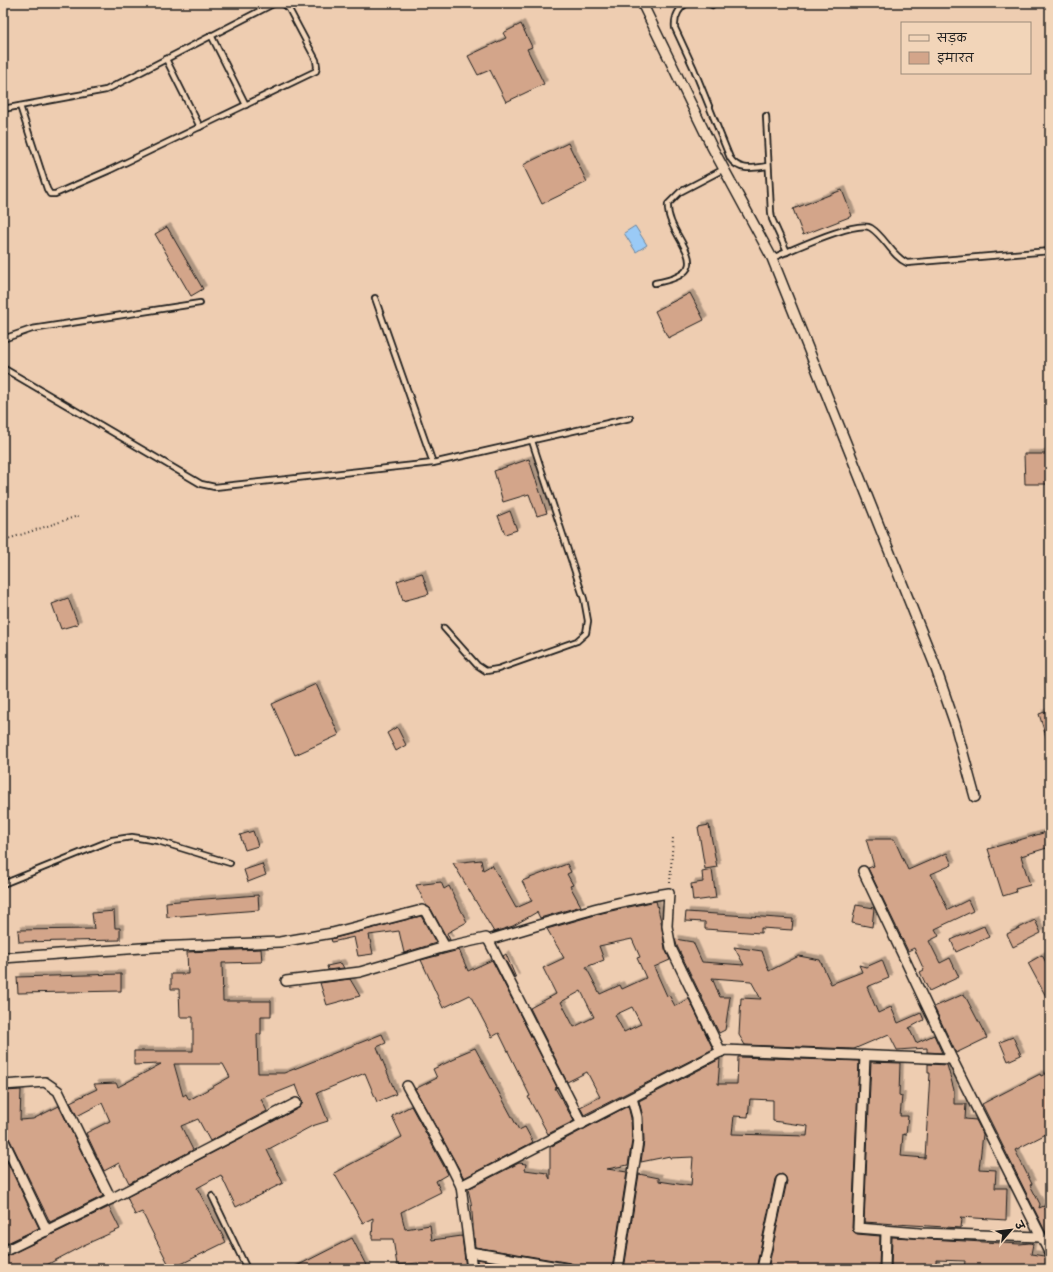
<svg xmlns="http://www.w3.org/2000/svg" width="1053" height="1272" font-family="Mali,'Playpen Sans Deva',sans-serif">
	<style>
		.water { fill: #9acaf6; stroke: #68849f }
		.building { fill: #d3a58a; stroke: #1c1c1c; fill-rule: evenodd; filter: url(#shadow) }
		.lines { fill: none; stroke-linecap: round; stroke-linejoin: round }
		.lane-casing { stroke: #1c1c1c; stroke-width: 8 }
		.street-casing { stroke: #1c1c1c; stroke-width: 12 }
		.path { stroke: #1c1c1c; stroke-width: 2; stroke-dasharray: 1 3; stroke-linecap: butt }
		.lane { stroke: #f2d5b9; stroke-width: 4.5 }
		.street { stroke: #f2d5b9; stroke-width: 9 }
	</style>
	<defs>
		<filter id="shadow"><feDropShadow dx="3.5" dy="-3.5" stdDeviation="0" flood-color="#0004"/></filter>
	</defs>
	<rect width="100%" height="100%" fill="#eecdb1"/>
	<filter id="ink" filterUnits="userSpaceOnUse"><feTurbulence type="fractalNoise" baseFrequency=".025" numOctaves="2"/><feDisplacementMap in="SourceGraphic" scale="8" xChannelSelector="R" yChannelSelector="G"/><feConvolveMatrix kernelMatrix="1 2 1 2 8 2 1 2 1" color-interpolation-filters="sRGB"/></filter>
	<g filter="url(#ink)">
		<polygon class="water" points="635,226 647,245 636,252 624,233"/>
		<g class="building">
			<polygon points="521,24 532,47 527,49 544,84 506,102 490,70 478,75 468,56 506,38 503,33"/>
			<polygon points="568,143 587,182 542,204 523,165"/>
			<polygon points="842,190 852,216 803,235 793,209"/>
			<polygon points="167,227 203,289 191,296 155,234"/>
			<polygon points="690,293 704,320 668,338 655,311"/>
			<polygon points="1024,454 1050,454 1050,484 1025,484"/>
			<polygon points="529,459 547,513 537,516 529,494 503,502 494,471"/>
			<polygon points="510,511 517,530 505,534 498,516"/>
			<polygon points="422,573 429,594 403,601 397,581"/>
			<polygon points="68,598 78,624 61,629 52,604"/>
			<polygon points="316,684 339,735 295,755 272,704"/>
			<polygon points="1050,710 1050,743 1048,743 1039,714"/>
			<polygon points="397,727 406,745 396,751 387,733"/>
			<polygon points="709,825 717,867 705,869 698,827"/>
			<polygon points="253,831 258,846 245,850 240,835"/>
			<polygon points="1050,831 1050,847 1021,856 1030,885 1015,889 1016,892 1003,896 988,849"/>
			<polygon points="866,839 894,839 908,870 947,853 952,865 931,874 948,910 968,900 973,911 935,929 939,936 929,941 940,963 950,958 959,977 929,991 920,972 924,970 914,948 908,951 868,868 874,866"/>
			<polygon points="481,860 483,870 492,865 516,908 532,901 522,881 567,864 571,872 567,874 573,885 570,886 581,906 540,918 537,912 513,926 494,932 453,863"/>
			<polygon points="262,864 266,875 248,882 244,870"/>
			<polygon points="712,870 716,898 693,901 691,884 703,882 702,872"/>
			<polygon points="441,882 444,889 449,886 467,922 447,933 450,940 448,940 431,909 426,905 416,885"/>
			<polygon points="258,895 259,910 167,917 166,902"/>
			<path d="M 656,901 L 661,921 L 665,949 L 670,960 L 654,967 L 667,996 L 669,995 L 675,1006 L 689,999 L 713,1049 L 584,1115 L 580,1107 L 600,1097 L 587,1072 L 567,1082 L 530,1008 L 556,994 L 543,968 L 564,958 L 547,929 L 602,913 ZM 632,939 L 640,957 L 637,958 L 646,978 L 622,989 L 620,985 L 600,994 L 586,967 L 604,960 L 599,946 ZM 581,991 L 594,1017 L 574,1027 L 561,1002 ZM 632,1007 L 641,1024 L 624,1032 L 615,1015 Z"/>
			<polygon points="856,905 874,908 872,927 852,923"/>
			<polygon points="114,911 115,928 120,928 120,940 19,942 18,930 94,929 92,913"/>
			<polygon points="686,912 793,919 792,930 761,928 761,933 705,929 705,922 685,921"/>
			<polygon points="421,916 436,943 404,953 399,931 369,935 373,954 358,956 354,937 332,942 331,939"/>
			<polygon points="1035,920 1041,933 1013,947 1007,934"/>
			<polygon points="984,926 989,937 956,952 951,940"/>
			<polygon points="675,939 693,942 702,962 744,965 734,947 762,951 769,971 799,956 820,960 831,984 862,972 859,965 866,967 882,960 889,978 867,987 878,1013 891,1007 898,1023 921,1013 924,1020 909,1028 916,1043 934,1035 942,1053 927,1052 927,1048 897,1050 889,1034 854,1049 745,1045 739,1035 741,998 761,999 751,981 712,978 720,997 730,997 725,1030 719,1033 677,946"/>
			<path d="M 261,949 L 262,962 L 222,963 L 223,1001 L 271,1001 L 271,1016 L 261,1016 L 261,1034 L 257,1034 L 258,1073 L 284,1073 L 382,1034 L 386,1043 L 377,1047 L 396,1094 L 377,1102 L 365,1073 L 317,1093 L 328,1121 L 312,1126 L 267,1150 L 283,1183 L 236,1207 L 221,1175 L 197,1188 L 226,1242 L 171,1269 L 142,1212 L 135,1215 L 127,1197 L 299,1108 L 303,1103 L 296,1085 L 261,1099 L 267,1111 L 210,1141 L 198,1119 L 181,1126 L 193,1150 L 129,1183 L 119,1163 L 104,1171 L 86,1133 L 110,1121 L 102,1103 L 77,1116 L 70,1102 L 97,1089 L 94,1084 L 116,1083 L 118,1087 L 161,1064 L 134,1065 L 134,1051 L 193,1051 L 193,1017 L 180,1017 L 179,989 L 171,989 L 171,974 L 188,974 L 187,952 ZM 174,1064 L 223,1064 L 230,1077 L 189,1100 L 186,1094 L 183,1096 Z"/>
			<polygon points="459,950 468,971 492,960 557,1087 555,1088 574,1121 548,1134 528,1097 530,1096 499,1033 492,1037 470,995 443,1008 421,960"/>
			<polygon points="506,954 516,978 515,978 503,956"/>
			<polygon points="1042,955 1050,970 1050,1004 1028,963"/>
			<polygon points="341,963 344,968 328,970 327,966"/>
			<polygon points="121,974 121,991 18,993 17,977"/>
			<polygon points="350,979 360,996 327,1005 320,983"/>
			<polygon points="964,994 987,1038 956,1053 934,1007"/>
			<polygon points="1013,1037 1021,1055 1008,1061 1000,1042"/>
			<polygon points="475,1048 519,1130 525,1127 533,1142 464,1178 415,1089 437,1078 433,1069 457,1058 456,1056"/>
			<path d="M 738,1057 L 859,1061 L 852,1228 L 853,1231 L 857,1234 L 880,1236 L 879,1269 L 768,1269 L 787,1181 L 785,1176 L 782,1174 L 777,1176 L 775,1179 L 756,1269 L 624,1269 L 639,1174 L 659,1178 L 659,1181 L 691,1186 L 693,1157 L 670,1158 L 670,1156 L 641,1162 L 644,1141 L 643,1117 L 639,1101 L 720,1059 L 718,1084 L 737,1084 ZM 750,1099 L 773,1100 L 773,1121 L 808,1126 L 807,1136 L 732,1134 L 734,1116 L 748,1117 Z"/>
			<polygon points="871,1062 900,1063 899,1095 902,1096 900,1116 908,1116 906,1135 903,1134 901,1156 925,1158 930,1073 928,1073 928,1064 947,1065 954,1090 954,1104 966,1104 965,1119 976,1120 983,1134 979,1169 996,1170 995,1188 1007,1188 1006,1220 960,1217 962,1219 961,1228 864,1222"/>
			<polygon points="1050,1072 1050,1132 1015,1150 1032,1184 1030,1185 1040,1204 1039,1208 1044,1206 1050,1217 1050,1241 982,1104 1040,1074 1041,1076"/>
			<polygon points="21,1090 20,1120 33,1119 59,1106 103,1196 50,1222 8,1136 3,1133 3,1100 5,1100 6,1091"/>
			<polygon points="411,1106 448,1174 436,1181 441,1192 401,1212 405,1229 430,1225 432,1240 462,1236 466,1269 429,1269 428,1266 418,1267 418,1263 397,1265 393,1239 372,1239 373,1218 363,1223 334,1173 402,1137 392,1116"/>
			<polygon points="628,1106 631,1118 632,1141 628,1165 607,1169 627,1172 612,1269 576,1269 571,1263 475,1247 471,1202 468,1189 519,1163 526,1164 525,1170 547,1173 550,1179 550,1147"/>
			<polygon points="3,1153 39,1228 3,1245"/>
			<polygon points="109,1207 120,1229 84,1245 39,1269 3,1269 3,1258"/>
			<polygon points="892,1237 1020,1244 1030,1243 1033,1244 1031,1254 1044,1256 1050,1260 1050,1269 964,1269 965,1261 936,1260 936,1269 891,1269"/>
			<polygon points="352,1238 368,1269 347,1269 345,1265 338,1269 291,1269"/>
			<polygon points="477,1259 534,1269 478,1269"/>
		</g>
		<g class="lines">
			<defs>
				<g id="lane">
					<path d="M 687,3 C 678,9 674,17 675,28 L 694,69 L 730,158 C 739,172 754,168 768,166"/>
					<polyline points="708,3 712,5"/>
					<polyline points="211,35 246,105"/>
					<polyline points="166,59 200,127"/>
					<polyline points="20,106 47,189 50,194 55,194 110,170 316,71 317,67 316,60 289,9 283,3"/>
					<polyline points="3,109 106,90 275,3"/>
					<polyline points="766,116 771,212 772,219 787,252"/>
					<path d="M 772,258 C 790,251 857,219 871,228 C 885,237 892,256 907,263 L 1050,251"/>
					<path d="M 655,283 C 725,271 665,238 668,204 L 680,192 L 724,169"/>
					<polyline points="375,298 433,463"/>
					<polyline points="3,339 32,329 200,303"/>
					<polyline points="3,368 201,484 215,487 433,463 630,418"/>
					<polyline points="444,628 477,665 486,671 498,669 577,641 586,633 588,621 584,599 532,441"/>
					<polyline points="3,884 112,840 132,837 158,841 230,863"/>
					<polyline points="212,1196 247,1269"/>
				</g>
				<g id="street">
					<polyline points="642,3 712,147 772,258 934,663 955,724 975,797"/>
					<polyline points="863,871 952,1059 1050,1254"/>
					<path d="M 488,940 C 548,923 607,902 669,893 L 667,926 L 671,948 L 721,1052"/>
					<polyline points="3,958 155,947 280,942 332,933 422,910 426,912 445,947 486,938 489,941 582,1124"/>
					<polyline points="286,981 360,972 445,947"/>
					<polyline points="865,1056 858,1228 920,1233 1041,1237"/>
					<polyline points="3,1085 45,1082 58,1091 111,1199"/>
					<polyline points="407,1086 450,1164 461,1186 472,1269"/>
					<polyline points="3,1139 47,1231"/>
					<polyline points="461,1186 724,1050 952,1059"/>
					<polyline points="3,1252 111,1199 296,1103"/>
					<polyline points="470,1252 570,1269"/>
					<polyline points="618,1269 638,1141 637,1117 632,1098"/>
					<polyline points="762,1269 781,1180"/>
					<polyline points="885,1269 886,1231"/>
				</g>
			</defs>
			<use href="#lane" class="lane-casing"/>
			<use href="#street" class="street-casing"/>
			<g class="path">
				<polyline points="3,537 5,540 81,515"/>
				<polyline points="670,883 673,838"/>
			</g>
			<use href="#lane" class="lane"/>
			<use href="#street" class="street"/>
		</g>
	</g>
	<rect width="1053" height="1272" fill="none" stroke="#f2d5b9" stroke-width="16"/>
	<rect x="8" y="8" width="1037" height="1256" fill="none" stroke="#1c1c1c" stroke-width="1.5" filter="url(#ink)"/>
	<rect x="901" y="22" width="130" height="52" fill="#f2d5b9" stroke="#9c8b7a"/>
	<rect x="909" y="35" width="20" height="6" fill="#f2d5b9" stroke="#9c8b7a"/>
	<text x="937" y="42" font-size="12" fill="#1c1c1c">सड़क</text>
	<rect x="909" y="52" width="20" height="12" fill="#d3a58a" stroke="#9c8b7a"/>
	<text x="937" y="62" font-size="12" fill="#1c1c1c">इमारत</text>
	<g transform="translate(1011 1230) rotate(62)" stroke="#f2d5b9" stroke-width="3" paint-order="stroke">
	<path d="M0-3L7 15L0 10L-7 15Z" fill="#1c1c1c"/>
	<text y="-6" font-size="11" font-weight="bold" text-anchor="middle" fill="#1c1c1c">उ</text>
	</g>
</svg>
